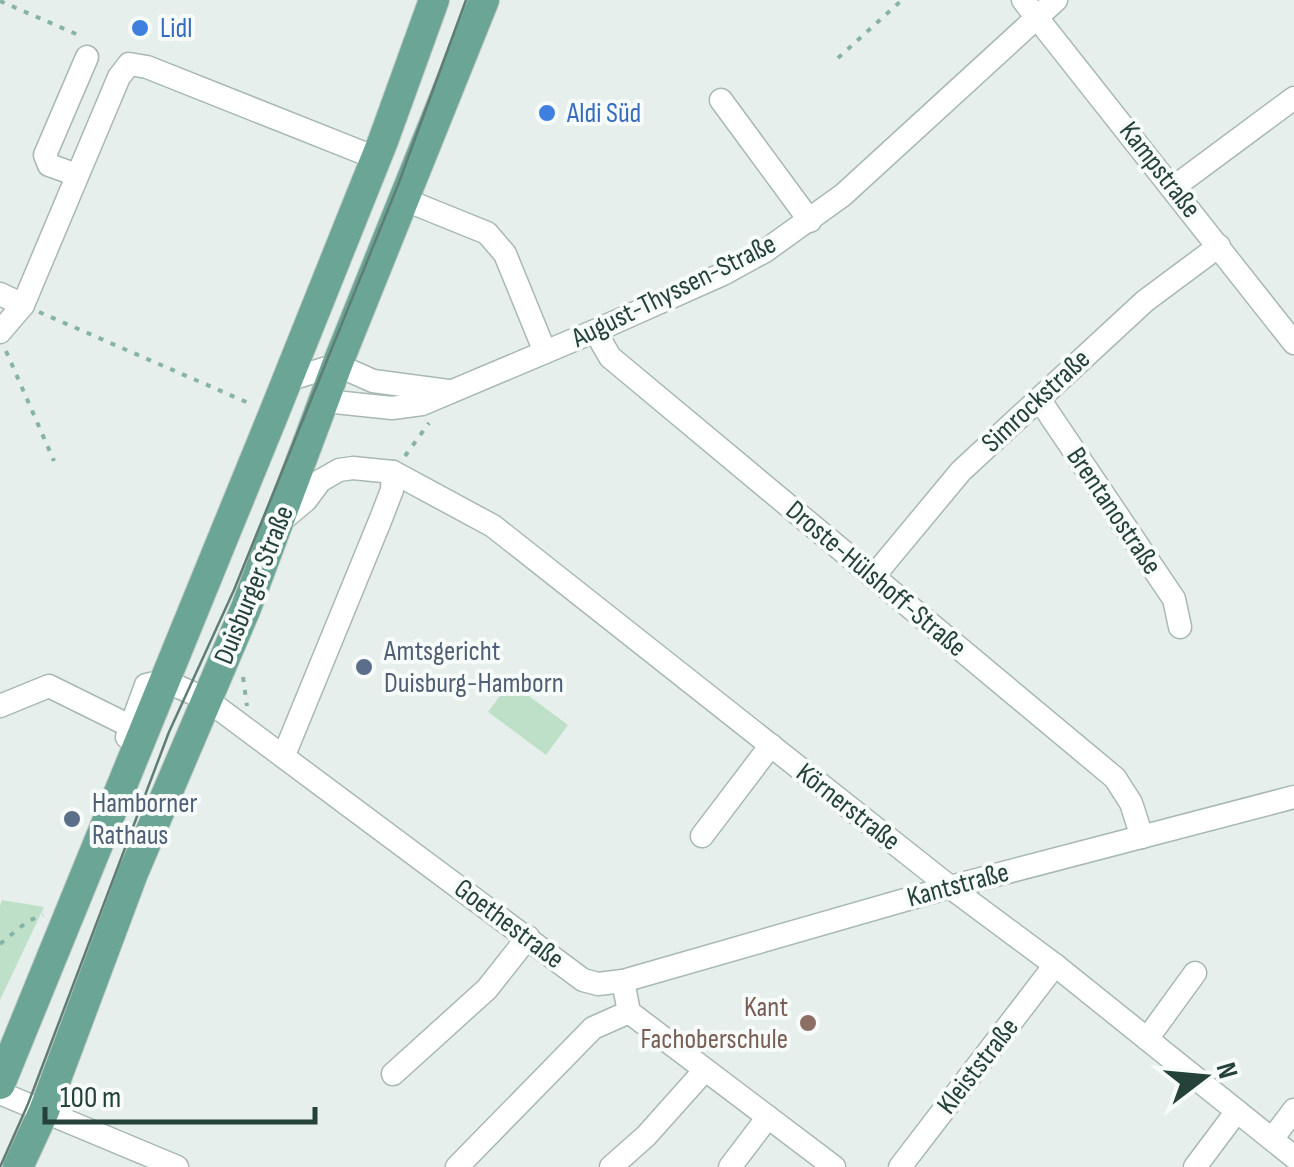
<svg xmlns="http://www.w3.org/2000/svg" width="1294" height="1167" font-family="'Sofia Sans Condensed',sans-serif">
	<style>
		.green { fill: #bfe0c8 }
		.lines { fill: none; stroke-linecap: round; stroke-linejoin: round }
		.minor-casing { stroke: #a8b8b2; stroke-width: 25 }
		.major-casing { stroke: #c2cac8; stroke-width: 32 }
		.path { stroke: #86b3a5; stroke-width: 4; stroke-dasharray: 5 8; stroke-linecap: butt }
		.minor { stroke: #fff; stroke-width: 22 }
		.major { stroke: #6aa596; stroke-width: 30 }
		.tram { stroke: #5f7d75; stroke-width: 2.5 }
		.shop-dot { fill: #3f7fe0; stroke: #f7fbf9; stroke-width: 4 }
		.service-dot { fill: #5c6f8a; stroke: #f7fbf9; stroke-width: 4 }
		.education-dot { fill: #8d6e63; stroke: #f7fbf9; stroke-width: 4 }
		.labels { text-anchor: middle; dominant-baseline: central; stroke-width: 8; stroke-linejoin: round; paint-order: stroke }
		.shop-label { font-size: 28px; fill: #366cbe; stroke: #f7fbf9; text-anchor: start }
		.street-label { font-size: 28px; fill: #24423a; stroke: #f7fbf9 }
		.service-label { font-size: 28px; fill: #4e5e75; stroke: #f7fbf9; text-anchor: start }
		.education-label { font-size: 28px; fill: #785e54; stroke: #f7fbf9; text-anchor: end }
	</style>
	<rect width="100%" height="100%" fill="#e6efeb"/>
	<g class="green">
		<polygon points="510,682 568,725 546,755 488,712"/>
		<polygon points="2,900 44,907 0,1000 0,906"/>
	</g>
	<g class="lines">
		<defs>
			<g id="minor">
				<polyline points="1023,0 1294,343"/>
				<polyline points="721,100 810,221"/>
				<polyline points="77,175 49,165 45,155 87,57"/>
				<polyline points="1174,187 1294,98"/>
				<polyline points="403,199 487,233 505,254 545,352"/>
				<polyline points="0,294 23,305"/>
				<polyline points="595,331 610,357 1115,778 1131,803 1142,837"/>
				<polyline points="0,332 23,305 119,77 129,64 147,67 376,158"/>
				<polyline points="287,380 337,365 373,381 448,391"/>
				<polyline points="1039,399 1174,599 1180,627"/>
				<polyline points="325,401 392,408 422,404 595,331 723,274 765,251 843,195 1056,0"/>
				<polyline points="281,521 306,500 320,481 339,470 353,468 393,472 493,526 950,887 1055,965 1294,1157"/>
				<polyline points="873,577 961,471 1145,301 1219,246"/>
				<polyline points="0,706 49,686 140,731"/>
				<polyline points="127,737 146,685 165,681 206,699 583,980 598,984 623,981 950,887 1294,797"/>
				<polyline points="284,755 380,521 392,490 393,472"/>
				<polyline points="702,836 771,745"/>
				<polyline points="623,981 629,1012 834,1167"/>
				<polyline points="1147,1039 1195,973"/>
				<polyline points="393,1074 487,989 528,937"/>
				<polyline points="0,1093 177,1167"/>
				<polyline points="1272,1139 1294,1110"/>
				<polyline points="457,1167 593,1028 629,1012"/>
				<polyline points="611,1167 646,1136 705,1070"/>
				<polyline points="730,1167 768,1117"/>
				<polyline points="900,1167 1055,965"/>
				<polyline points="1195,1167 1237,1111"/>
			</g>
			<g id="major">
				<polyline points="0,1084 274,413 383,141 434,0"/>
				<polyline points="18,1167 44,1111 133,873 246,608 337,365 484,0"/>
			</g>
		</defs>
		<use href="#minor" class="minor-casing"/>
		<use href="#major" class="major-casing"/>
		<g class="path">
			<polyline points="0,1 83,37"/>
			<polyline points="838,58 902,0"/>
			<polyline points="39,312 251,404"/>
			<polyline points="6,351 54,461"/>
			<polyline points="405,456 429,423"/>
			<polyline points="243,677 247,706"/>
			<polyline points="0,944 28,921 43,915"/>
		</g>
		<use href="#minor" class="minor"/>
		<use href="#major" class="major"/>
		<polyline class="tram" points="0,1167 28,1104 169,732 234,590 398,185 466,0"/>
	</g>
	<g class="shop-dot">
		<circle cx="140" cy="28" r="10"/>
		<circle cx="547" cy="113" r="10"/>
	</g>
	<g class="service-dot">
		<circle cx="364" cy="667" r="10"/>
		<circle cx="72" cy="819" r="10"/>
	</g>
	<circle class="education-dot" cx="808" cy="1023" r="10"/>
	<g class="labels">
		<g class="shop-label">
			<text x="160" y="28">Lidl</text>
			<text x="567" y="113">Aldi Süd</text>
		</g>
		<g class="street-label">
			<text transform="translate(1160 170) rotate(52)">Kampstraße</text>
			<text transform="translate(674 291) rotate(-26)">August-Thyssen-Straße</text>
			<text transform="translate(1036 401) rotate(-43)">Simrockstraße</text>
			<text transform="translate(1114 511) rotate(56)">Brentanostraße</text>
			<text transform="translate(876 579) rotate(40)">Droste-Hülshoff-Straße</text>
			<text transform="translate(254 585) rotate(-68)">Duisburger Straße</text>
			<text transform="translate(848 807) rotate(38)">Körnerstraße</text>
			<text transform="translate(958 885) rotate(-15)">Kantstraße</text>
			<text transform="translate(509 924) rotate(37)">Goethestraße</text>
			<text transform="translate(978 1066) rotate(-52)">Kleiststraße</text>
		</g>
		<g class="service-label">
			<text x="384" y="651">Amtsgericht<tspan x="384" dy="32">Duisburg-Hamborn</tspan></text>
			<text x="92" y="803">Hamborner<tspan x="92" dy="32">Rathaus</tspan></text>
		</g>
		<g class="education-label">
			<text x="788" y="1007">Kant<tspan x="788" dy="32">Fachoberschule</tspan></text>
		</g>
	</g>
	<g transform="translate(1204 1077) rotate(74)" stroke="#f7fbf9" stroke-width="8" paint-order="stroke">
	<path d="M0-8L18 38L0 25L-18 38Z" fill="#24423a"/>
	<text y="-15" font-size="28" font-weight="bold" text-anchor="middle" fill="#24423a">N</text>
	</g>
	<path d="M45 1107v15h270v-15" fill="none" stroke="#24423a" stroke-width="5"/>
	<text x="60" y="1107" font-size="30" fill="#24423a" stroke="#f7fbf9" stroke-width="8" paint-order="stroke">100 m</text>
</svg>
